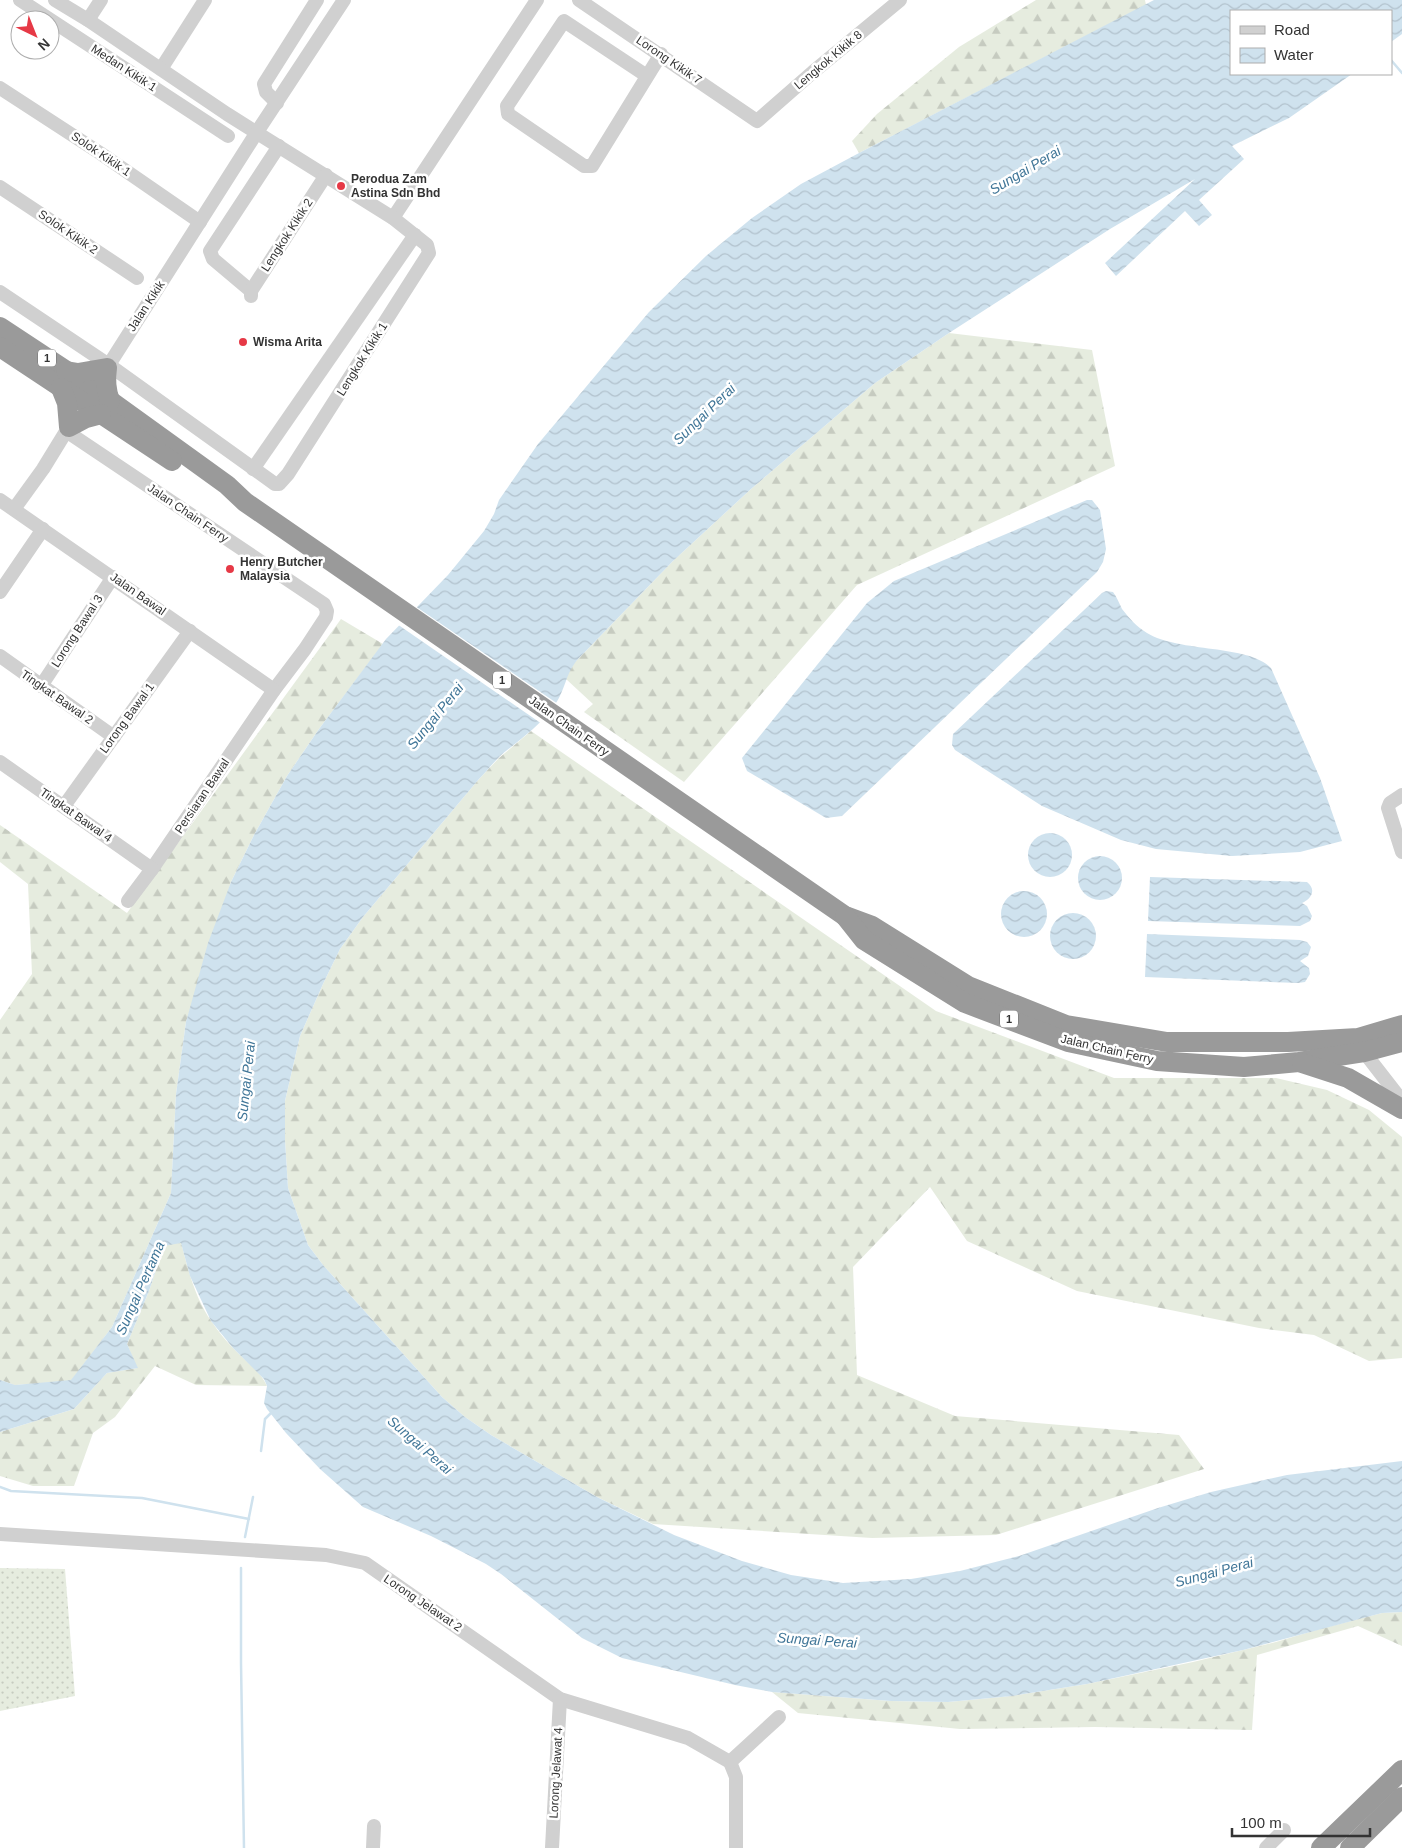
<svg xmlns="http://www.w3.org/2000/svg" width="1402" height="1848" font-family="Helvetica,sans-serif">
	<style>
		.grass { fill: url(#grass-dots) }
		.forest { fill: url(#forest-firs) }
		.water { fill: url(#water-waves) }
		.pier { fill: #fff }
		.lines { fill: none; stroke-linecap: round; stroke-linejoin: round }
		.stream { stroke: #cfe2ee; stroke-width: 2.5 }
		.minor { stroke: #d0d0d0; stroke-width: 14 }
		.highway { stroke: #9a9a9a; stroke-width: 20 }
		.poi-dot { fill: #e63946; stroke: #fff; stroke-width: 2 }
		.labels { text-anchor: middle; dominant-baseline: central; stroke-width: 5; stroke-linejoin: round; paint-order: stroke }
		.shield { fill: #fff; stroke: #707070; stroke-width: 1 }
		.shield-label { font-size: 11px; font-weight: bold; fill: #333 }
		.street-label { font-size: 12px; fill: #333; stroke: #fff }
		.poi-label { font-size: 12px; font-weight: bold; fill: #333; stroke: #fff; text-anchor: start }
		.water-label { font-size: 14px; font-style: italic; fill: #3f7597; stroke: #fff }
	</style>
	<defs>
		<pattern id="grass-dots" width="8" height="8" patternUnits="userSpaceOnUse" patternTransform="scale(1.25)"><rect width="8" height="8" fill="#e6ecdf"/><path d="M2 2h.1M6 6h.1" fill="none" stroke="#c6cbc0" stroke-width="1.8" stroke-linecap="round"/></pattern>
		<pattern id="forest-firs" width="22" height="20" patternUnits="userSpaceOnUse" patternTransform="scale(1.25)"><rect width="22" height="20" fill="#e6ecdf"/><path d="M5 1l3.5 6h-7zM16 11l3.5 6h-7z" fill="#c6cbc0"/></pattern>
		<pattern id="water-waves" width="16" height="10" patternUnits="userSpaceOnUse" patternTransform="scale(1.25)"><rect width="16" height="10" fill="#cfe2ee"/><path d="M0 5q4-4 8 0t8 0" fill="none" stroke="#b2c2cd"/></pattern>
	</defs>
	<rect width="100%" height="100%" fill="#fff"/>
	<polygon class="grass" points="0,1568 65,1569 75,1696 0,1711"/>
	<g class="forest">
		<polygon points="1036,0 1145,0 1146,5 859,153 852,141 877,114 959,47"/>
		<polygon points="949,333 1092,350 1115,466 857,585 684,782 584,712 593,704 566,679 571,666 579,658 673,561 751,489 875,383"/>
		<polygon points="341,619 383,644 319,729 287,776 254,835 231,882 186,1022 176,1094 171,1193 112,1327 71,1381 15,1385 0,1380 0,1020 32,974 28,884 0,862 0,825 127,913"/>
		<polygon points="531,731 936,1011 1114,1078 1276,1078 1327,1090 1369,1110 1402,1137 1402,1358 1369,1361 1314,1335 1259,1328 1077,1291 967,1241 930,1187 853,1267 857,1375 955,1416 1179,1435 1204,1469 996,1535 872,1538 653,1524 597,1497 491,1435 465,1417 442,1397 323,1265 308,1245 288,1188 285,1140 285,1101 300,1036 323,984 340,949 363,917 479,779 499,758"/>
		<path d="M 181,1242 C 188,1269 195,1299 212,1322 C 218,1331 226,1341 234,1349 C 245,1361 260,1370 267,1386 L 196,1385 L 155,1366 L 115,1417 L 93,1433 L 74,1486 L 33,1486 L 0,1476 L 0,1432 L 74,1409 L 107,1373 L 137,1368 L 127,1344 L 149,1291 L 164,1246 Z"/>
		<polygon points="1402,1612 1402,1646 1358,1626 1257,1655 1252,1730 1095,1727 960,1729 798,1713 772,1692 891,1701 948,1702 1012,1696 1087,1684 1193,1662 1276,1642 1316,1630 1382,1613"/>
	</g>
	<g class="water">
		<path d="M 1154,0 L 1402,0 L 1402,34 L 1391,42 L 1391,11 L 1231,11 L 1231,74 L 1352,74 L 1289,118 L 1232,146 L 1244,159 L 1199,200 L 1212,215 L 1199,226 L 1185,211 L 1116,276 L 1105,263 L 1195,179 L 1110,229 L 949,333 L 875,383 L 751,489 L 673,561 L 579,658 C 565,673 566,690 554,706 C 540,726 519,740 500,756 C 493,763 486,772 479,779 L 363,917 L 340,949 L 323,984 L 300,1036 L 285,1101 L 285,1140 L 288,1188 L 308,1245 L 323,1265 L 442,1397 L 465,1417 L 491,1435 L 597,1497 L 674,1535 L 742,1561 L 791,1575 L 843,1583 L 911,1579 L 960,1571 L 1019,1556 L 1158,1508 L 1211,1492 L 1287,1475 L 1402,1461 L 1402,1612 L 1382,1613 L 1243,1650 L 1087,1684 L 1012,1696 L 948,1702 L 891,1701 L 772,1692 L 735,1685 L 622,1658 L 582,1638 L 501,1574 L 486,1564 L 431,1536 L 363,1507 L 320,1469 L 286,1433 L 267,1409 L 264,1403 L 267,1386 L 264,1379 L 233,1348 L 211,1321 L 190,1276 L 181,1243 L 164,1246 L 149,1291 L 127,1344 L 138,1368 L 107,1373 L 74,1409 L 0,1432 L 0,1380 L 15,1385 L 71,1380 L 112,1327 L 171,1193 L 176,1094 L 186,1022 L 208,943 L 231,882 L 254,835 L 287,776 L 319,729 L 386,639 L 448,575 L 484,531 L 494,514 L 499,500 L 538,444 L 649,312 L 706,256 L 752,218 L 801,184 L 859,153 Z"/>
		<polygon points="1087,500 1092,500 1100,510 1106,549 1103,562 1097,572 842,816 826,818 747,771 742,758 867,603 894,581"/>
		<path d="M 1106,591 L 1113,592 C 1117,597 1119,603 1122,609 C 1129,618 1137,627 1147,633 C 1180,653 1248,644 1271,668 L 1320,778 L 1342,841 L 1300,852 L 1232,856 L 1156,849 L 1121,840 L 1042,806 L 955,750 L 952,745 L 953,734 L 1102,593 Z"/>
		<circle cx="1050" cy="855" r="22"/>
		<circle cx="1100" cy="878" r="22"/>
		<path d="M 1150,877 L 1307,882 C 1317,890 1311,899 1302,903 L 1307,906 L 1312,916 L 1310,921 L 1300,926 L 1148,921 Z"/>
		<circle cx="1024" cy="914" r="23"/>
		<circle cx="1073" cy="936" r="23"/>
		<polygon points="1147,934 1300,940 1307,942 1311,947 1308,956 1300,961 1309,968 1310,974 1305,982 1298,983 1145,977"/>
	</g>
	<polygon class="pier" points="415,606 558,704 556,708 542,724 397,624"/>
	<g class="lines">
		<g class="stream">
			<polyline points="1391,60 1402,73"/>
			<polyline points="261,1451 265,1419 271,1413"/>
			<polyline points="0,1487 11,1491 142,1498 249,1519"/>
			<polyline points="245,1537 253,1497"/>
			<polyline points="241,1568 241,1663 244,1848"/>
		</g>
		<g class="minor">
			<polyline points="20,0 228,136"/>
			<polyline points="579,0 757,121 813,72 900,0"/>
			<polyline points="88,20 101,0"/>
			<polyline points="161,69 205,0"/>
			<polyline points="647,76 564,21 507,106 508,114 584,166 592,166 661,54"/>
			<polyline points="0,88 100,153 200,222"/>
			<polyline points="277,103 266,92 264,84 317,0"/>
			<polyline points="0,187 137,278"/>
			<polyline points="393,218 537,0"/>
			<polyline points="251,291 213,259 210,251 279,146"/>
			<polyline points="0,292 109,365 275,484 279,484 288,474 429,253 427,245 393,218 227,114 88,20 55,0"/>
			<polyline points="251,296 251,291 326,175"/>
			<polyline points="105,371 257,132 344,0"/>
			<polyline points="66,431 324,604 327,611 326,617 305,649 274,690 152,869 128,901"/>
			<polyline points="253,469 415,235"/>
			<polyline points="0,500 274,690"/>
			<polyline points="14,509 43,469 70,425"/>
			<polyline points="0,592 43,529"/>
			<polyline points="0,656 114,737"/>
			<polyline points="41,686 113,577"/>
			<polyline points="0,762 152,869"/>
			<polyline points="1402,795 1390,803 1388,808 1402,852"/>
			<polyline points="64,806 190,631"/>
			<polyline points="1361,1046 1364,1052 1402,1101"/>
			<polyline points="0,1534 326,1555 365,1563 560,1699 688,1738 730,1762 736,1777 736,1848"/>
			<polyline points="730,1762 779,1717"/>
			<polyline points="373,1848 374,1826"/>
			<polyline points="552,1848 560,1699"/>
			<polyline points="1266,1848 1284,1830"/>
		</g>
		<g class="highway">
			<polyline points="0,327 94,389 227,485 245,502 845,916 872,926 968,986 1066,1025 1167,1042 1288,1042 1358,1038 1402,1025"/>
			<polyline points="0,347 172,461"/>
			<path d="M 66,371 L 78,373 L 107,368 C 105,381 106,390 110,401"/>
			<polyline points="61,388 67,403 69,427 86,418 101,414"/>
			<polyline points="845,916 864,940 965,1003 1068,1042 1157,1061 1244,1067 1299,1062 1364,1052 1402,1042"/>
			<polyline points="1302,1063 1348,1078 1402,1109"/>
			<polyline points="1321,1848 1402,1770"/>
			<polyline points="1350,1848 1402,1797"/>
		</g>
	</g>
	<g class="poi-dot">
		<circle cx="341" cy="186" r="5"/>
		<circle cx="243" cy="342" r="5"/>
		<circle cx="230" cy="569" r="5"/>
	</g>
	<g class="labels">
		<g class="shield">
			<rect x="38" y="349.5" width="18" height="17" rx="4"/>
			<rect x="493" y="671.5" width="18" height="17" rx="4"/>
			<rect x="1000" y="1010.5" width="18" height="17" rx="4"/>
		</g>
		<g class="shield-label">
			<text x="47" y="358">1</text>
			<text x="502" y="680">1</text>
			<text x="1009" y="1019">1</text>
		</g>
		<g class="street-label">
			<text transform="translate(669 60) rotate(34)">Lorong Kikik 7</text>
			<text transform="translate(828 60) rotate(-40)">Lengkok Kikik 8</text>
			<text transform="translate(124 68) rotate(33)">Medan Kikik 1</text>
			<text transform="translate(101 154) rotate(34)">Solok Kikik 1</text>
			<text transform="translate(68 232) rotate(34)">Solok Kikik 2</text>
			<text transform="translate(287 235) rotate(-57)">Lengkok Kikik 2</text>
			<text transform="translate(146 306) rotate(-57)">Jalan Kikik</text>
			<text transform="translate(362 359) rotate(-58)">Lengkok Kikik 1</text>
			<text transform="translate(188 513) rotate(34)">Jalan Chain Ferry</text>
			<text transform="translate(138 594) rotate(35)">Jalan Bawal</text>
			<text transform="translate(77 631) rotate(-57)">Lorong Bawal 3</text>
			<text transform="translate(57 697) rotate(35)">Tingkat Bawal 2</text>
			<text transform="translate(127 718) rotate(-54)">Lorong Bawal 1</text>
			<text transform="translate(569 726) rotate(35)">Jalan Chain Ferry</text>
			<text transform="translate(202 796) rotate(-56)">Persiaran Bawal</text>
			<text transform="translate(76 815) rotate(35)">Tingkat Bawal 4</text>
			<text transform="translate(1107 1049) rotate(13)">Jalan Chain Ferry</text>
			<text transform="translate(423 1603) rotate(34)">Lorong Jelawat 2</text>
			<text transform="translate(556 1773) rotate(-87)">Lorong Jelawat 4</text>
		</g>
		<g class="poi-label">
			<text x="351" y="179">Perodua Zam<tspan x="351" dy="14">Astina Sdn Bhd</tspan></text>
			<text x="253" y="342">Wisma Arita</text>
			<text x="240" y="562">Henry Butcher<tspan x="240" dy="14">Malaysia</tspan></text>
		</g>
		<g class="water-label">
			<text transform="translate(1025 170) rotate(-31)">Sungai Perai</text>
			<text transform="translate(704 414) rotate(-44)">Sungai Perai</text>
			<text transform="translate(435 716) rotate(-51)">Sungai Perai</text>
			<text transform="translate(246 1081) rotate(-84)">Sungai Perai</text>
			<text transform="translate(140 1288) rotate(-66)">Sungai Pertama</text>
			<text transform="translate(420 1445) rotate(41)">Sungai Perai</text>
			<text transform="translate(1214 1572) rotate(-15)">Sungai Perai</text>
			<text transform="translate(817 1640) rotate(4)">Sungai Perai</text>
		</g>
	</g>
	<rect x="1230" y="10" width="162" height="65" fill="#ffffff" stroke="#adadad"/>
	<rect x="1240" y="26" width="25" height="8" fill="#d0d0d0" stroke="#adadad"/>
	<text x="1274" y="35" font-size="15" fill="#333333">Road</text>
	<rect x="1240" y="48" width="25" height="15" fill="url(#water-waves)" stroke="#adadad"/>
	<text x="1274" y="60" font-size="15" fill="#333333">Water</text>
	<g transform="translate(35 35) rotate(137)"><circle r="24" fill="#ffffff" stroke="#adadad"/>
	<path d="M0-4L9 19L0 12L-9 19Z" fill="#e63946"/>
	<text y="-8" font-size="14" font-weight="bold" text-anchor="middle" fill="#333333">N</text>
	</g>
	<path d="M1232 1828v8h138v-8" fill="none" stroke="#333333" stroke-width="2.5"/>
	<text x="1240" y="1828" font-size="15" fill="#333333" stroke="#ffffff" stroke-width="4" paint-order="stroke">100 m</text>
</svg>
